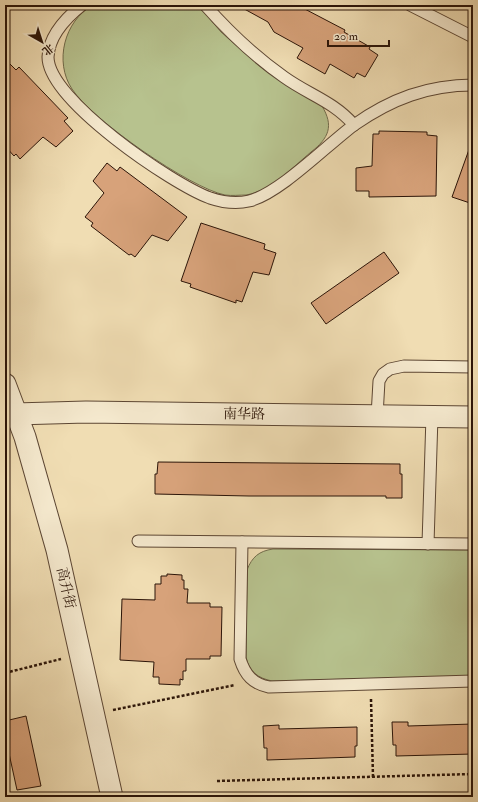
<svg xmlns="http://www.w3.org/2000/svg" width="478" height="802" font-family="'IM FELL Double Pica','Noto Serif SC',serif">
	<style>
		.green { fill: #b7c28e; stroke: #716b4b }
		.building { fill: #d7a27a; stroke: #2b1408 }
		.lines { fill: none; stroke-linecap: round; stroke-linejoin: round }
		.lane-casing { stroke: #5c4633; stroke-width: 13 }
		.street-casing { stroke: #5c4633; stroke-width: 23 }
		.path { stroke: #2b1408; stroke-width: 2.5; stroke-dasharray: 3 2; stroke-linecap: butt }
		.lane { stroke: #f5e9ce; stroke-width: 11 }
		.street { stroke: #f5e9ce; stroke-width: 21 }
		.labels { text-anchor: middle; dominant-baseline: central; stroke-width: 3.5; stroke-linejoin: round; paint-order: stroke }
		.street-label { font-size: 14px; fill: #2b1408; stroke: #f5e9ce }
	</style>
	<rect width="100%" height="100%" fill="#f0ddb3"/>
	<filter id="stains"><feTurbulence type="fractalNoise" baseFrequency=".005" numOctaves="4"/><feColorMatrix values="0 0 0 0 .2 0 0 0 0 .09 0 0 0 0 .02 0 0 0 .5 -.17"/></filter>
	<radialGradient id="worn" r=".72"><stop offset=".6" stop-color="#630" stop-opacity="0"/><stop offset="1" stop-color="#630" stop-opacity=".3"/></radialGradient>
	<g class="green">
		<path d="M 93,5 L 198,5 L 221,32 L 262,68 L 322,106 C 334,126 329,138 311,152 C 293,167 271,191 246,195 C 240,195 232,196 225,195 C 190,188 92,120 72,89 C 54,62 64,21 93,5 Z"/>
		<path d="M 273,549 L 473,550 L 473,676 L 272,681 C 258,678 249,672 246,657 L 247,570 C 252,557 259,551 273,549 Z"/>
	</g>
	<g class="building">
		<polygon points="237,5 301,5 301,7 345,30 344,32 370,47 369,49 378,55 365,77 357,73 354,78 330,64 325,74 297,58 303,48 274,32 268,22"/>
		<polygon points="5,59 16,70 19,67 68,118 64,121 73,131 56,147 43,137 20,159 16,154 14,156 5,146"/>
		<polygon points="379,131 427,132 427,135 437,136 436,196 369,197 369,191 356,191 356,168 372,166 373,134 379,134"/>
		<polygon points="471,144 473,145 473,204 452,197"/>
		<polygon points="107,163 117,171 120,167 187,217 168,241 152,235 135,257 131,254 129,255 91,226 93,223 85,217 104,193 93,181"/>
		<polygon points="201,223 265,244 264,249 276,253 269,275 253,272 242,302 236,300 236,303 190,287 191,284 181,281"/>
		<polygon points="384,252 399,273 326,324 311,303"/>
		<polygon points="158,462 400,464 400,474 402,474 402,498 386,498 386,496 249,496 155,494 155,474 157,474"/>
		<polygon points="167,574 182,575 182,580 184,580 184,589 188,589 187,603 210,603 210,607 222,607 221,656 210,656 210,659 186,659 186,671 183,671 183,680 180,679 180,685 159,684 159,677 153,677 154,662 120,660 122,599 155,600 155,584 161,584 161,576 167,576"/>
		<polygon points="26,716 41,786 17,790 5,735 5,721"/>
		<polygon points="392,722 408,722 408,726 473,724 473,754 396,756 396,745 393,745"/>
		<polygon points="279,725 279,729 357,727 357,746 355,746 355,757 267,760 267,748 264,748 263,726"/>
	</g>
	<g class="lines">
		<defs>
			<g id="lane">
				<path d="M 82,5 C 67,17 49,36 48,57 C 48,100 172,184 210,198 C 222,202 237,204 249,201 C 279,194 327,145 354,125 C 391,99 428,85 473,85"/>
				<path d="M 205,5 C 229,32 254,56 284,77 C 309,95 333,101 354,125"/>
				<polyline points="410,5 473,37"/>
				<polyline points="377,416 379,381 383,374 390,369 404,366 473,367"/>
				<polyline points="138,541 473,544"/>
				<path d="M 242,542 L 240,659 C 245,675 253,684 269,687 L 473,681"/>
				<polyline points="428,544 432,416"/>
			</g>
			<g id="street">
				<polyline points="5,384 25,437 57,550 112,797"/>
				<polyline points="15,414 86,412 473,417"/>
			</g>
		</defs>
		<use href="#lane" class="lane-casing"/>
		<use href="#street" class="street-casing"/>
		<g class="path">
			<polyline points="5,673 61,659"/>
			<polyline points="371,699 373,777"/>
			<polyline points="113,710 235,685"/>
			<polyline points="217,781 473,774"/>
		</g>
		<use href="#lane" class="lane"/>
		<use href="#street" class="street"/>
	</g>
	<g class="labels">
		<g class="street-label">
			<text transform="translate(244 414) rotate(1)">南华路</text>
			<text transform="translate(66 588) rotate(77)">高升街</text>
		</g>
	</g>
	<rect width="478" height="802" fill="none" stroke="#f0ddb3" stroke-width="20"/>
	<rect x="6" y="6" width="466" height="790" fill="none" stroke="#2b1408" stroke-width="2"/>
	<rect x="10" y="10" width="458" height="782" fill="none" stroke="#2b1408"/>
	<g transform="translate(42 42) rotate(141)" stroke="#f5e9ce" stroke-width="3" paint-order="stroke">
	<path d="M0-3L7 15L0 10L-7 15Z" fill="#2b1408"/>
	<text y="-6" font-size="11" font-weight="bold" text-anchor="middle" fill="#2b1408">北</text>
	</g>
	<path d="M328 40v6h61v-6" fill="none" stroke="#2b1408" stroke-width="2"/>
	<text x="334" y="40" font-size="12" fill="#2b1408" stroke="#f5e9ce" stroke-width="3" paint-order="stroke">20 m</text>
	<rect width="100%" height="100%" filter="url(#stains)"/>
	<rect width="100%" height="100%" fill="url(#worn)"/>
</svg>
